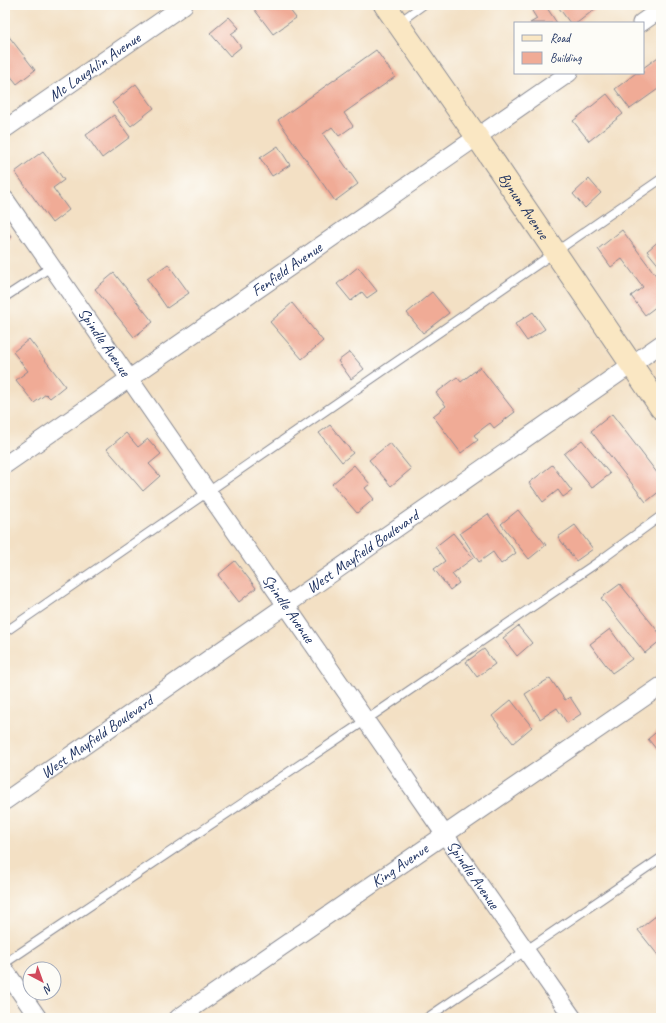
<svg xmlns="http://www.w3.org/2000/svg" width="666" height="1023" font-family="Caveat,sans-serif">
	<style>
		.building { fill: #f0ab96 }
		.lines { fill: none; stroke-linecap: round; stroke-linejoin: round }
		.lane-casing { stroke: #878891; stroke-width: 10 }
		.street-casing { stroke: #878891; stroke-width: 19 }
		.secondary-casing { stroke: #878891; stroke-width: 24 }
		.lane { stroke: #fff; stroke-width: 8 }
		.street { stroke: #fff; stroke-width: 17 }
		.secondary { stroke: #fae7c3; stroke-width: 22 }
		.labels { text-anchor: middle; dominant-baseline: central; stroke-width: 4; stroke-linejoin: round; paint-order: stroke }
		.street-label { font-size: 16px; fill: #1b2f5e; stroke: #fdfcf7 }
	</style>
	<rect width="100%" height="100%" fill="#fdfcf7"/>
	<filter id="ink" filterUnits="userSpaceOnUse"><feTurbulence type="fractalNoise" baseFrequency=".025" numOctaves="2"/><feDisplacementMap in="SourceGraphic" scale="8" xChannelSelector="R" yChannelSelector="G"/><feConvolveMatrix kernelMatrix="1 2 1 2 8 2 1 2 1" color-interpolation-filters="sRGB"/></filter>
	<filter id="wash" filterUnits="userSpaceOnUse"><feTurbulence type="fractalNoise" baseFrequency=".012" numOctaves="4" result="noise"/><feDisplacementMap in="SourceGraphic" scale="16" xChannelSelector="R" yChannelSelector="G"/><feGaussianBlur stdDeviation="0.9" result="paint"/><feColorMatrix in="noise" values="0 0 0 0 0 0 0 0 0 0 0 0 0 0 0 0 0 1.4 0 .05"/><feComposite in="paint" operator="in"/></filter>
	<g filter="url(#wash)">
		<rect width="100%" height="100%" fill="#f3e0c4"/>
		<g id="blocks">
			<g class="building">
				<polygon points="251,5 286,5 296,18 273,34"/>
				<polygon points="541,5 545,5 557,23 530,23 537,19 532,11"/>
				<polygon points="562,5 600,5 577,23 570,23 559,8"/>
				<polygon points="229,17 239,28 231,34 241,47 230,56 210,33"/>
				<polygon points="7,34 35,70 17,84 5,69 5,36"/>
				<polygon points="376,50 395,77 344,113 353,126 339,136 332,127 323,134 358,184 335,201 278,120"/>
				<polygon points="661,55 661,87 630,109 615,89 636,73 643,73 643,68"/>
				<polygon points="136,84 154,108 131,126 112,103"/>
				<polygon points="607,94 623,114 589,141 573,121"/>
				<polygon points="114,115 130,137 102,158 86,135"/>
				<polygon points="278,146 290,165 272,176 260,158"/>
				<polygon points="43,151 64,180 53,188 69,210 52,223 15,172"/>
				<polygon points="589,179 601,193 585,208 573,194"/>
				<polygon points="5,228 12,237 5,242"/>
				<polygon points="622,230 661,282 661,303 645,315 631,296 643,287 622,259 611,267 598,249"/>
				<polygon points="661,239 661,268 647,251"/>
				<polygon points="168,264 189,293 167,308 147,279"/>
				<polygon points="358,267 377,291 367,298 362,292 351,301 337,284"/>
				<polygon points="114,273 153,322 134,337 95,289"/>
				<polygon points="432,292 449,313 423,333 407,313"/>
				<polygon points="292,303 323,341 302,359 270,322"/>
				<polygon points="533,312 545,329 527,341 515,324"/>
				<polygon points="29,339 65,386 50,398 46,394 34,403 16,380 28,371 13,352"/>
				<polygon points="350,352 364,369 351,379 338,361"/>
				<polygon points="480,367 515,412 494,428 490,423 474,435 478,440 461,453 433,416 446,406 436,393 457,377 461,382"/>
				<polygon points="612,414 661,478 661,490 646,502 591,431"/>
				<polygon points="330,425 353,453 342,462 319,433"/>
				<polygon points="126,433 138,447 148,439 161,454 149,464 160,476 143,491 107,449"/>
				<polygon points="582,440 610,474 592,488 564,454"/>
				<polygon points="390,443 411,469 391,486 369,460"/>
				<polygon points="354,465 370,484 365,488 374,499 357,513 332,484"/>
				<polygon points="552,465 572,491 563,497 558,490 543,502 529,483"/>
				<polygon points="518,510 546,545 529,559 501,524"/>
				<polygon points="488,514 516,553 501,564 493,552 479,562 460,533"/>
				<polygon points="575,525 593,549 576,561 558,537"/>
				<polygon points="453,533 473,558 452,574 459,583 450,590 434,569 445,561 435,547"/>
				<polygon points="235,561 256,588 239,602 218,575"/>
				<polygon points="620,584 661,635 661,640 645,653 601,598"/>
				<polygon points="518,626 532,643 517,656 503,638"/>
				<polygon points="610,629 632,659 612,673 590,644"/>
				<polygon points="484,649 495,664 477,677 466,662"/>
				<polygon points="550,678 565,700 570,697 581,714 567,723 557,708 540,719 525,694"/>
				<polygon points="511,700 532,727 513,743 492,716"/>
				<polygon points="661,728 661,755 648,739"/>
				<polygon points="661,912 661,959 638,930"/>
			</g>
		</g>
	</g>
	<g filter="url(#ink)">
		<use href="#blocks" fill-opacity="0" stroke="#878891" stroke-width="1"/>
		<g class="lines">
			<defs>
				<g id="lane">
					<polyline points="398,23 423,5"/>
					<polyline points="5,297 51,267"/>
					<polyline points="5,632 661,179"/>
					<polyline points="5,963 366,720 598,562 661,516"/>
					<polyline points="427,1018 661,858"/>
				</g>
				<g id="street">
					<polyline points="641,23 661,9"/>
					<path id="s1" d="M 5,129 L 184,5"/>
					<path id="s2" d="M 5,199 L 445,835 L 573,1018"/>
					<path id="s3" d="M 5,465 L 569,73"/>
					<path id="s4" d="M 5,801 L 661,344"/>
					<polyline points="5,970 38,1018"/>
					<path id="s5" d="M 178,1018 L 661,686"/>
				</g>
				<g id="secondary">
					<path id="s6" d="M 385,5 L 477,137 L 661,408"/>
				</g>
			</defs>
			<use href="#lane" class="lane-casing"/>
			<use href="#street" class="street-casing"/>
			<use href="#secondary" class="secondary-casing"/>
			<use href="#lane" class="lane"/>
			<use href="#street" class="street"/>
			<use href="#secondary" class="secondary"/>
		</g>
	</g>
	<g class="labels">
		<g class="street-label">
			<text stroke="none"><textPath href="#s1" startOffset="109">Mc Laughlin Avenue</textPath></text>
			<text stroke="none"><textPath href="#s6" startOffset="244">Bynum Avenue</textPath></text>
			<text stroke="none"><textPath href="#s3" startOffset="343">Fenfield Avenue</textPath></text>
			<text stroke="none"><textPath href="#s2" startOffset="174">Spindle Avenue</textPath></text>
			<text stroke="none"><textPath href="#s4" startOffset="436">West Mayfield Boulevard</textPath></text>
			<text stroke="none"><textPath href="#s2" startOffset="498">Spindle Avenue</textPath></text>
			<text stroke="none"><textPath href="#s4" startOffset="112">West Mayfield Boulevard</textPath></text>
			<text stroke="none"><textPath href="#s5" startOffset="269">King Avenue</textPath></text>
			<text stroke="none"><textPath href="#s2" startOffset="822">Spindle Avenue</textPath></text>
		</g>
	</g>
	<rect width="666" height="1023" fill="none" stroke="#fdfcf7" stroke-width="20"/>
	<rect x="514" y="22" width="130" height="52" fill="#fdfcf7" stroke="#a3aaba"/>
	<rect x="522" y="35" width="20" height="6" fill="#fae7c3" stroke="#a3aaba"/>
	<text x="550" y="42" font-size="12" fill="#1b2f5e">Road</text>
	<rect x="522" y="52" width="20" height="12" fill="#f0ab96" stroke="#a3aaba"/>
	<text x="550" y="62" font-size="12" fill="#1b2f5e">Building</text>
	<g transform="translate(42 981) rotate(139)"><circle r="19" fill="#fdfcf7" stroke="#a3aaba"/>
	<path d="M0-3L7 15L0 10L-7 15Z" fill="#d1495b"/>
	<text y="-6" font-size="11" font-weight="bold" text-anchor="middle" fill="#1b2f5e">N</text>
	</g>
</svg>
